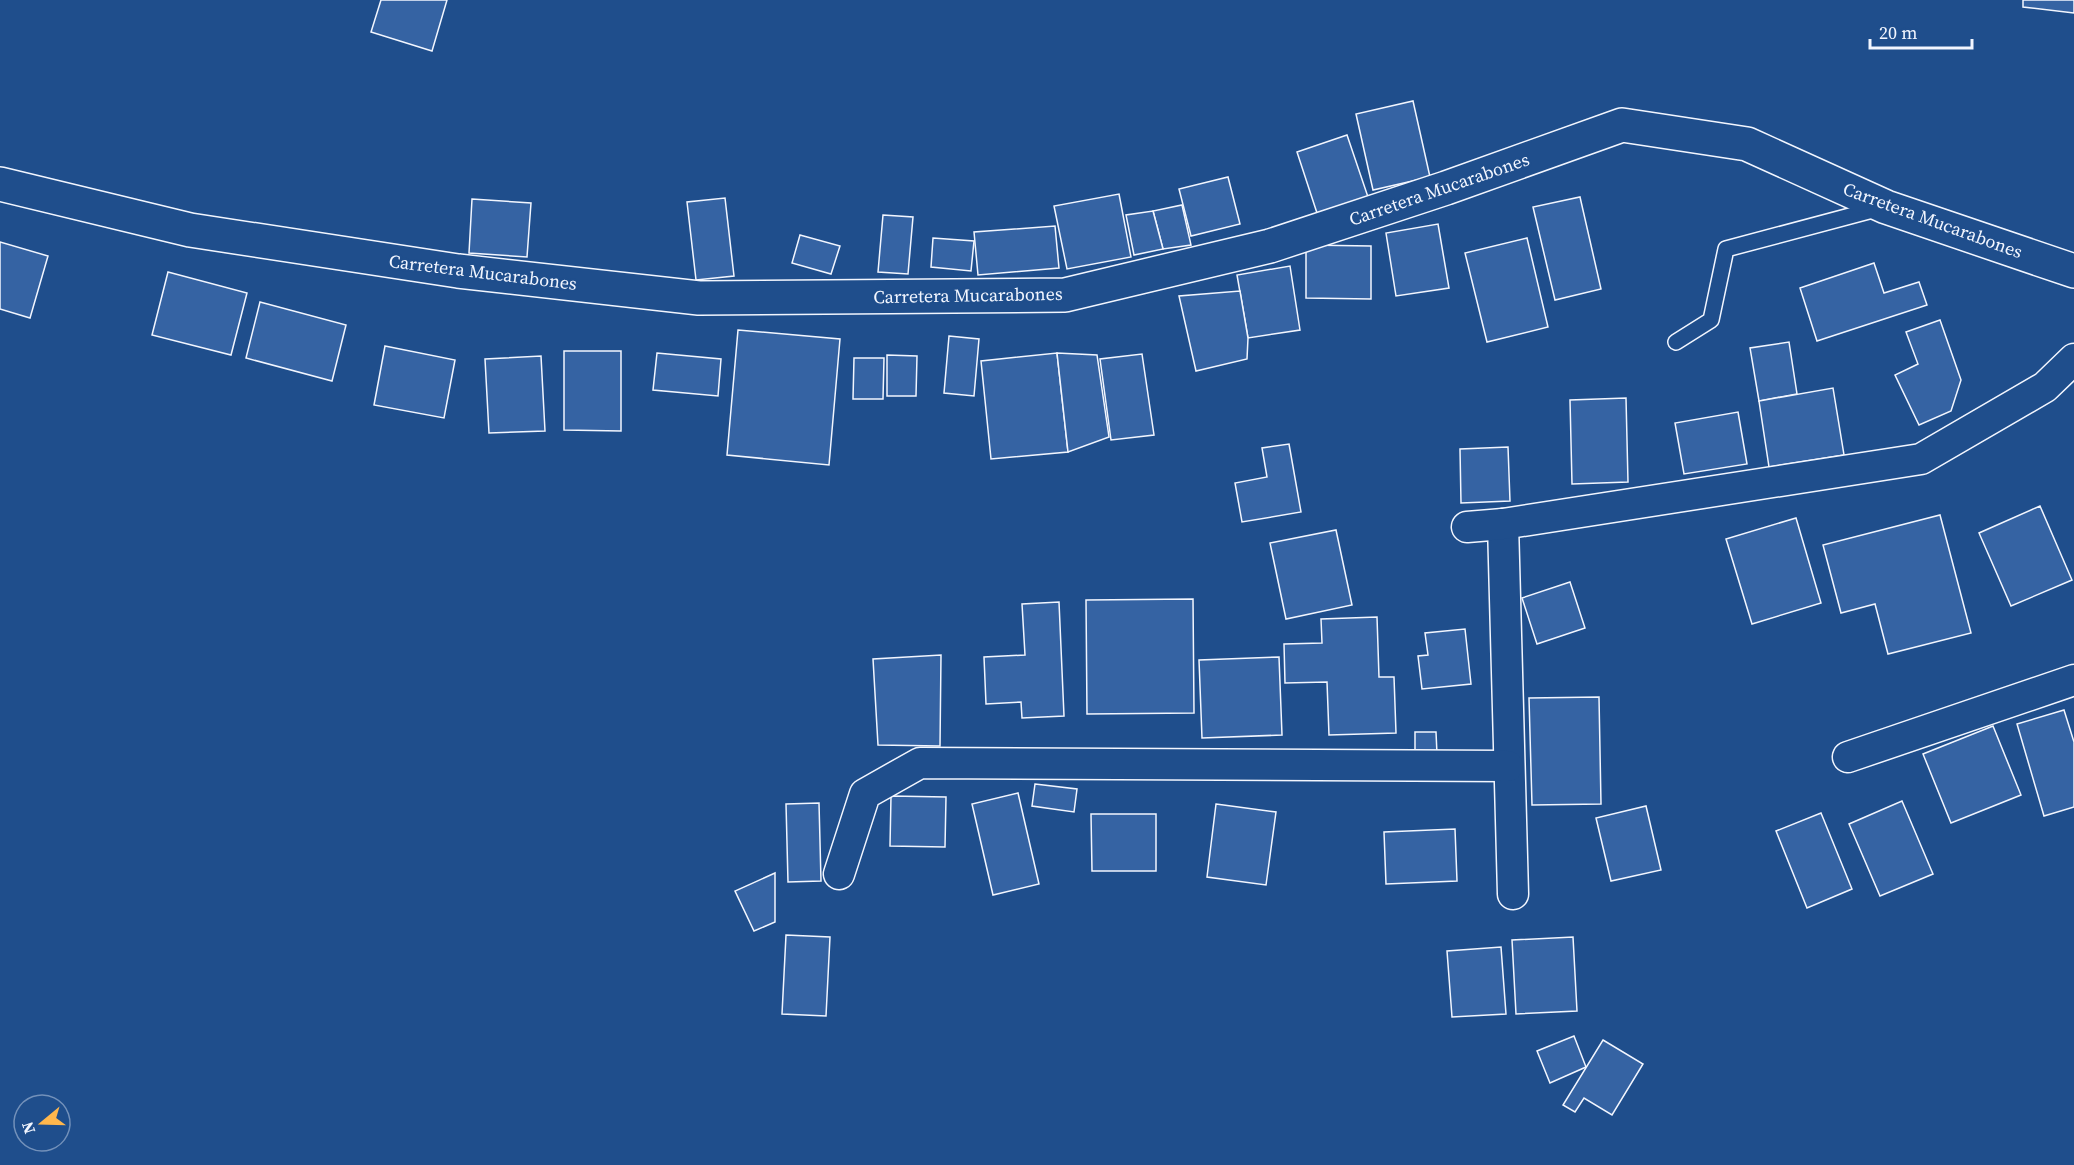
<svg xmlns="http://www.w3.org/2000/svg" width="2074" height="1165" font-family="'Source Serif 4',serif">
	<style>
		.building { fill: #3563a3; stroke: #f2f6ff; stroke-width: 1.5 }
		.lines { fill: none; stroke-linecap: round; stroke-linejoin: round }
		.lane-casing { stroke: #f2f6ff; stroke-width: 18 }
		.street-casing { stroke: #f2f6ff; stroke-width: 33 }
		.secondary-casing { stroke: #f2f6ff; stroke-width: 36 }
		.lane { stroke: #1f4e8c; stroke-width: 15 }
		.street { stroke: #1f4e8c; stroke-width: 30 }
		.secondary { stroke: #1f4e8c; stroke-width: 33 }
		.labels { text-anchor: middle; dominant-baseline: central; stroke-width: 4.5; stroke-linejoin: round; paint-order: stroke }
		.street-label { font-size: 18px; fill: #f2f6ff; stroke: #1f4e8c }
	</style>
	<rect width="100%" height="100%" fill="#1f4e8c"/>
	<g class="building">
		<polygon points="381,0 447,0 432,51 371,32"/>
		<polygon points="2023,0 2074,0 2074,13 2023,7"/>
		<polygon points="1413,101 1430,177 1373,190 1356,114"/>
		<polygon points="1347,135 1368,197 1317,213 1297,152"/>
		<polygon points="1228,177 1240,224 1191,236 1179,189"/>
		<polygon points="1119,194 1131,257 1067,269 1054,206"/>
		<polygon points="1580,197 1601,289 1555,300 1533,207"/>
		<polygon points="725,198 734,276 696,280 687,202"/>
		<polygon points="472,199 531,203 527,257 469,253"/>
		<polygon points="1182,205 1191,245 1163,249 1153,211"/>
		<polygon points="1153,211 1163,249 1134,255 1126,215"/>
		<polygon points="883,215 913,217 908,274 878,272"/>
		<polygon points="1438,224 1449,288 1396,296 1386,233"/>
		<polygon points="1055,226 1059,268 978,275 974,232"/>
		<polygon points="800,235 840,246 831,274 792,263"/>
		<polygon points="933,238 974,241 971,271 931,267"/>
		<polygon points="1527,238 1548,327 1487,342 1465,253"/>
		<polygon points="0,242 48,256 30,318 0,309"/>
		<polygon points="1306,245 1371,246 1371,299 1306,298"/>
		<polygon points="1874,263 1884,293 1919,282 1927,305 1817,341 1800,288"/>
		<polygon points="1290,266 1300,330 1248,338 1237,275"/>
		<polygon points="168,272 247,293 231,355 152,335"/>
		<polygon points="1240,291 1248,338 1247,359 1196,371 1179,296"/>
		<polygon points="260,302 346,325 332,381 246,358"/>
		<polygon points="1940,320 1961,380 1951,411 1919,425 1895,375 1918,364 1906,332"/>
		<polygon points="738,330 840,339 829,465 727,455"/>
		<polygon points="949,336 979,339 974,396 944,393"/>
		<polygon points="1789,342 1797,394 1759,401 1750,348"/>
		<polygon points="385,346 455,360 444,418 374,405"/>
		<polygon points="564,351 621,351 621,431 564,430"/>
		<polygon points="657,353 721,359 718,396 653,390"/>
		<polygon points="1057,353 1068,452 991,459 981,361"/>
		<polygon points="1057,353 1097,355 1109,437 1068,452"/>
		<polygon points="1142,354 1154,435 1111,440 1100,359"/>
		<polygon points="887,355 917,356 916,396 887,396"/>
		<polygon points="541,356 545,431 489,433 485,359"/>
		<polygon points="854,358 884,358 883,399 853,399"/>
		<polygon points="1833,388 1844,455 1769,467 1759,401"/>
		<polygon points="1626,398 1628,482 1572,484 1570,400"/>
		<polygon points="1738,412 1747,464 1684,474 1675,423"/>
		<polygon points="1289,444 1301,512 1242,522 1235,483 1267,477 1262,448"/>
		<polygon points="1508,447 1510,501 1461,503 1460,449"/>
		<polygon points="2040,506 2072,580 2011,606 1979,533"/>
		<polygon points="1940,515 1971,633 1888,654 1875,604 1841,613 1823,545"/>
		<polygon points="1796,518 1821,603 1752,624 1726,539"/>
		<polygon points="1336,530 1352,605 1286,619 1270,543"/>
		<polygon points="1570,582 1585,628 1537,644 1522,598"/>
		<polygon points="1193,599 1194,713 1087,714 1086,600"/>
		<polygon points="1059,602 1064,716 1022,718 1021,702 986,704 984,657 1025,655 1022,604"/>
		<polygon points="1377,617 1379,677 1394,677 1396,733 1329,735 1327,682 1285,683 1284,644 1322,643 1321,619"/>
		<polygon points="1465,629 1471,684 1422,689 1418,656 1428,655 1425,633"/>
		<polygon points="941,655 940,746 878,745 873,659"/>
		<polygon points="1279,657 1282,735 1202,738 1199,660"/>
		<polygon points="1599,697 1601,804 1532,805 1529,698"/>
		<polygon points="2064,710 2074,742 2074,807 2044,816 2017,724"/>
		<polygon points="1993,726 2021,795 1951,823 1923,754"/>
		<polygon points="1415,732 1436,732 1437,754 1415,755"/>
		<polygon points="1035,784 1077,789 1074,812 1032,806"/>
		<polygon points="1018,793 1039,884 993,895 972,804"/>
		<polygon points="891,796 946,797 945,847 890,846"/>
		<polygon points="1902,801 1933,874 1880,896 1849,824"/>
		<polygon points="819,803 821,881 788,882 786,804"/>
		<polygon points="1216,804 1276,812 1266,885 1207,877"/>
		<polygon points="1646,806 1661,870 1611,881 1596,818"/>
		<polygon points="1821,813 1852,889 1807,908 1776,831"/>
		<polygon points="1091,814 1156,814 1156,871 1092,871"/>
		<polygon points="1455,829 1457,881 1386,884 1384,832"/>
		<polygon points="775,873 775,922 754,931 735,891"/>
		<polygon points="786,935 830,937 826,1016 782,1014"/>
		<polygon points="1573,937 1577,1011 1516,1014 1512,940"/>
		<polygon points="1501,947 1506,1014 1452,1017 1447,951"/>
		<polygon points="1574,1036 1586,1067 1550,1083 1537,1051"/>
		<polygon points="1603,1040 1643,1064 1612,1115 1584,1098 1575,1112 1563,1105"/>
	</g>
	<g class="lines">
		<defs>
			<polyline id="lane" points="1676,342 1711,320 1726,249 1880,208"/>
			<g id="street">
				<polyline points="1503,524 1513,894"/>
				<polyline points="1467,527 1503,524 1921,459 2045,387 2074,359"/>
				<polyline points="1848,757 2074,680"/>
				<polyline points="839,874 865,794 920,763 1508,766"/>
			</g>
			<polyline id="secondary" points="0,184 190,230 458,271 699,298 1065,295 1270,246 1446,188 1622,125 1747,144 1886,207 2074,271"/>
		</defs>
		<use href="#lane" class="lane-casing"/>
		<use href="#street" class="street-casing"/>
		<use href="#secondary" class="secondary-casing"/>
		<use href="#lane" class="lane"/>
		<use href="#street" class="street"/>
		<use href="#secondary" class="secondary"/>
	</g>
	<g class="labels">
		<g class="street-label">
			<text transform="translate(1439 189) rotate(-19)">Carretera Mucarabones</text>
			<text transform="translate(1933 220) rotate(20)">Carretera Mucarabones</text>
			<text transform="translate(483 272) rotate(7)">Carretera Mucarabones</text>
			<text transform="translate(968 295) rotate(-1)">Carretera Mucarabones</text>
		</g>
	</g>
	<g transform="translate(42 1123) rotate(251)"><circle r="28" fill="#1f4e8c" stroke="#7391ba" stroke-width="1.5"/>
	<path d="M0-4.5L10 22L0 15L-10 22Z" fill="#ffb74d"/>
	<text y="-9" font-size="16" font-weight="bold" text-anchor="middle" fill="#f2f6ff">N</text>
	</g>
	<path d="M1870 39v9h102v-9" fill="none" stroke="#f2f6ff" stroke-width="3"/>
	<text x="1879" y="39" font-size="18" fill="#f2f6ff" stroke="#1f4e8c" stroke-width="4.5" paint-order="stroke">20 m</text>
</svg>
